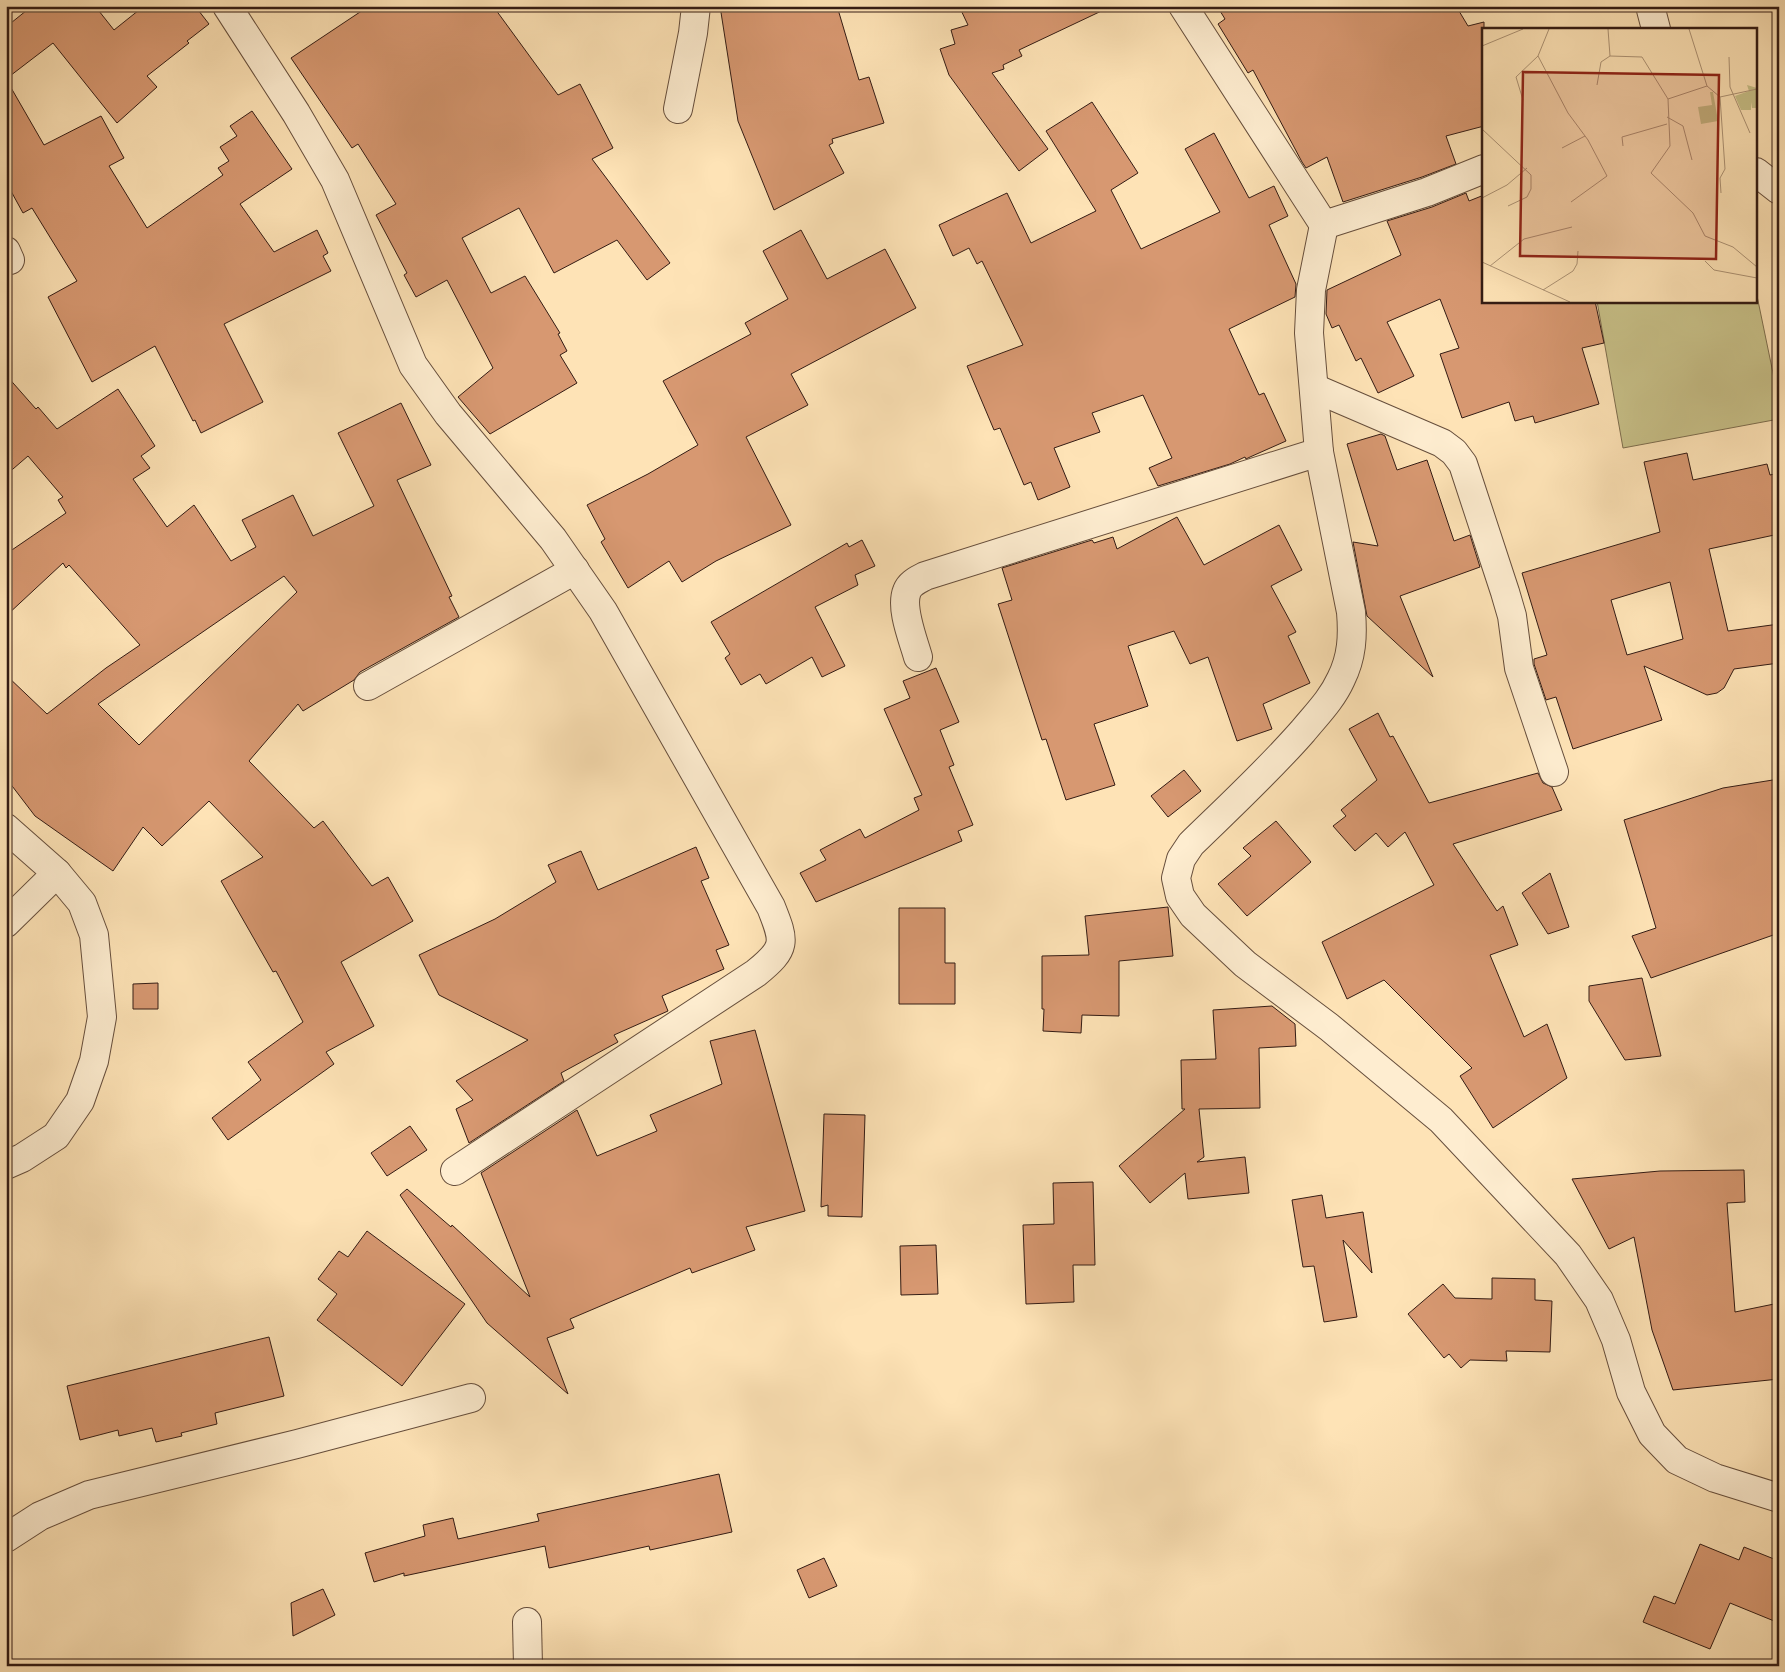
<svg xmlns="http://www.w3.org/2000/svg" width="1785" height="1672" font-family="'IM FELL French Canon',serif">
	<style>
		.green { fill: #c8c189; stroke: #7e6e4e }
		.building { fill: #d79871; stroke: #341c14; fill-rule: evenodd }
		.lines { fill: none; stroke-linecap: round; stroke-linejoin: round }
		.street-casing { stroke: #664e3c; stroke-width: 30 }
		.street { stroke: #feedd0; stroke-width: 28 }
		.inset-road { fill: none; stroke: #ad9375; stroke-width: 1 }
		.view { fill: #8f2418; fill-opacity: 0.15; stroke: #8f2418; stroke-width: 2.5 }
		.inset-edge { fill: none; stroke: #341c14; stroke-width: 2.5 }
	</style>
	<rect width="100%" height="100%" fill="#fee3b6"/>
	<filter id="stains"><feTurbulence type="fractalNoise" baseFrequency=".004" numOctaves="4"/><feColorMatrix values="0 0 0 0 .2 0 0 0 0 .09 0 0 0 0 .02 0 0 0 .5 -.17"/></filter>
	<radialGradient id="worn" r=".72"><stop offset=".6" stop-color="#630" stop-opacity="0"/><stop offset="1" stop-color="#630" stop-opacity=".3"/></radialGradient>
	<polygon class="green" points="1756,291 1779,402 1779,419 1623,448 1597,301 1756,301"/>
	<g class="building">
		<polygon points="32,6 95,6 114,30 144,6 195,6 209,24 187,41 189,43 147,76 157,87 117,123 53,43 6,79 44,145 101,116 124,158 109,166 147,228 223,175 218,168 229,161 220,147 237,136 230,126 252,111 292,169 240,204 274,252 317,230 328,253 323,256 331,271 224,324 263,402 201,433 195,420 193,421 155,346 92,382 48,297 77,281 32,208 23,213 6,182 6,27"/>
		<polygon points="369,6 493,6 558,95 580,84 613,148 592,159 670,263 647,280 617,240 554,273 519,208 462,238 491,293 525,276 560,333 558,334 567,351 560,355 577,383 490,434 458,397 493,368 447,280 416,297 404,275 407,273 376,215 396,204 358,144 352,148 291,58"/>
		<polygon points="720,6 837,6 859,80 869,77 884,123 832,139 833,143 829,145 844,173 774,210 738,121"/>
		<polygon points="959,6 1112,6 1019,50 1022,56 1003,65 1004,69 992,73 1048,149 1019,171 949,75 940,49 955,44 951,30 968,25"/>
		<polygon points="1217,6 1456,6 1468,26 1484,22 1484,126 1446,136 1456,164 1422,177 1343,202 1327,157 1306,168 1302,162 1253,70 1248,73 1218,24 1225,19"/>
		<polygon points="1092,102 1138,173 1111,190 1141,249 1220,212 1185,149 1214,133 1249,198 1274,186 1288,216 1269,225 1296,284 1295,297 1229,329 1259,395 1264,393 1286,441 1250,457 1246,459 1245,457 1230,464 1158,486 1149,468 1172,458 1143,395 1092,413 1100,432 1054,448 1070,487 1038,500 1031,482 1024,485 1000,428 994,430 967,366 1023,345 982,261 977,264 969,248 953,256 939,225 1007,193 1031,243 1096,211 1046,131"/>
		<polygon points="1466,193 1469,201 1484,195 1484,301 1595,301 1604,343 1582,348 1599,404 1535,423 1533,416 1515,421 1509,402 1462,418 1440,354 1459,348 1440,299 1387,322 1414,376 1378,393 1361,358 1356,361 1339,325 1332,328 1326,314 1327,290 1401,255 1387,221 1432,207"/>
		<polygon points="801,230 827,279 885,249 916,308 791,374 808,405 746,437 791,525 716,561 682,582 669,561 628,588 601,542 605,539 587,505 648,474 698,445 663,381 751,334 745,323 788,299 763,251"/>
		<path d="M 6,375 L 36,409 L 38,407 L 57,429 L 118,389 L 155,446 L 141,456 L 150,468 L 133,479 L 167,527 L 194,505 L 231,561 L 256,547 L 242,520 L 293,495 L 313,536 L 374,506 L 338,433 L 372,417 L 401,403 L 431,465 L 397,480 L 452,596 L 449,597 L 459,617 L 360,672 L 354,680 L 303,711 L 298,704 L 249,761 L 314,828 L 323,821 L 372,886 L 388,877 L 413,921 L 341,962 L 374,1026 L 326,1052 L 334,1064 L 228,1140 L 212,1118 L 261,1080 L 248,1062 L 303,1022 L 276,971 L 273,972 L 221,881 L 263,857 L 209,801 L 162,846 L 143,827 L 113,871 L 35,816 L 6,778 L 6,675 L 47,714 L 106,668 L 140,645 L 69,565 L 66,568 L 63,563 L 6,616 L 6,554 L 66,513 L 58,500 L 63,497 L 28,456 L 6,475 ZM 284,576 L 297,592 L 139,745 L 98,704 Z"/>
		<polygon points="1381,434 1385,436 1397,470 1427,460 1454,541 1470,535 1480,567 1400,596 1433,677 1367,616 1353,542 1378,546 1347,444"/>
		<path d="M 1687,453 L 1693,480 L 1767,464 L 1770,475 L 1779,473 L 1779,534 L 1709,549 L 1728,631 L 1779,624 L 1779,663 L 1734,669 L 1724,688 L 1717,693 L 1707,695 L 1644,666 L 1662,720 L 1573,749 L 1556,697 L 1546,700 L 1534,664 L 1534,659 L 1547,655 L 1522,573 L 1660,532 L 1644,462 ZM 1670,582 L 1683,639 L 1627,655 L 1611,600 Z"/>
		<polygon points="1177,517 1204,565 1279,525 1302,570 1271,586 1296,632 1288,636 1310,683 1263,704 1272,729 1237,741 1208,657 1190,664 1174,631 1128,646 1148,706 1094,724 1115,785 1066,800 1046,739 1042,740 998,604 1012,600 1002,568 1092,540 1094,543 1113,537 1117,549"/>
		<polygon points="862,540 875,566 855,575 858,585 815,607 845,666 822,677 812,657 766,684 760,674 741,685 725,658 730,654 711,622 847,543 849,547"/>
		<polygon points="936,668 959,722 940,730 954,765 949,767 973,825 958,831 962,841 816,902 800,873 826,860 820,850 860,829 865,838 919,810 914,798 922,795 884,709 910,698 903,681"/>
		<polygon points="1378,713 1390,737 1393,736 1429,803 1538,773 1543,783 1552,787 1562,810 1453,844 1497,911 1503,906 1518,945 1490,955 1524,1037 1547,1024 1567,1078 1493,1128 1460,1076 1472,1068 1384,980 1347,999 1322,942 1434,885 1405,832 1388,847 1376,833 1355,851 1333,826 1346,816 1341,810 1377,780 1349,729"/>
		<polygon points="1184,770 1201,791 1168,817 1151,796"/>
		<polygon points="1779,779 1779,933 1651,978 1632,936 1656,928 1624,820 1723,788"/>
		<polygon points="1276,821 1311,862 1247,916 1218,884 1251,856 1243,848"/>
		<polygon points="696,847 709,878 701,881 729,945 716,950 724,969 662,996 668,1011 614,1035 618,1042 561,1073 564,1081 469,1143 456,1109 473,1100 456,1081 528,1040 439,995 419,955 495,919 556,882 548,865 581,851 598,890"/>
		<polygon points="1550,873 1569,927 1548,934 1522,893"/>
		<polygon points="1168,907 1173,956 1119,961 1119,1016 1082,1015 1081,1033 1043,1031 1044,1009 1042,1009 1042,956 1089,955 1085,916"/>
		<polygon points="899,908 945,908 945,963 955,963 955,1004 899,1004"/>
		<polygon points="1642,978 1661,1056 1625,1060 1589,1001 1589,986"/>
		<polygon points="158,983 158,1009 133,1009 133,984"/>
		<polygon points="1272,1006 1295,1024 1296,1046 1259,1048 1260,1108 1199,1109 1204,1157 1197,1162 1245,1157 1249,1193 1188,1199 1185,1173 1150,1203 1119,1166 1185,1109 1182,1109 1181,1060 1216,1059 1213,1010"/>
		<polygon points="755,1030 805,1211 746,1227 755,1250 692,1273 690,1268 570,1319 574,1328 547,1338 568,1394 487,1323 400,1195 407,1189 451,1227 452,1225 530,1297 481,1173 577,1110 597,1156 657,1131 650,1115 722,1084 710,1041"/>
		<polygon points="824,1114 865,1115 862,1217 828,1216 828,1205 821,1207"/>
		<polygon points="410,1126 427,1150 387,1176 371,1153"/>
		<polygon points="1744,1170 1745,1202 1727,1203 1735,1312 1779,1303 1779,1379 1673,1390 1652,1330 1634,1237 1609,1249 1572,1179 1660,1171"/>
		<polygon points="1093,1182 1095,1265 1073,1265 1074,1302 1026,1304 1023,1225 1054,1224 1053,1183"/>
		<polygon points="1322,1195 1326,1218 1363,1212 1372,1273 1343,1240 1357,1317 1324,1322 1314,1266 1303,1267 1292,1200"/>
		<polygon points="367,1231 465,1304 402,1386 317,1320 337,1294 318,1279 339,1251 348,1257"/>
		<polygon points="936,1245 938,1294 901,1295 900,1246"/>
		<polygon points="1492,1278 1535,1279 1535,1300 1552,1301 1550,1352 1506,1351 1507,1361 1470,1360 1461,1368 1449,1354 1444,1358 1408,1314 1443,1284 1455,1298 1492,1299"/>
		<polygon points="269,1337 284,1396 215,1413 217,1424 181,1433 182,1436 156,1442 152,1428 119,1436 118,1430 80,1440 67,1386"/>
		<polygon points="719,1474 732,1532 650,1550 649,1546 549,1568 545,1546 404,1576 404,1573 374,1582 365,1553 425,1536 423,1525 453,1518 458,1539 539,1521 537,1514"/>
		<polygon points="1700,1544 1739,1560 1744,1547 1779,1561 1779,1623 1730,1603 1710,1649 1643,1622 1654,1596 1675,1604"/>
		<polygon points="824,1558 837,1586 809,1598 797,1570"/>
		<polygon points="323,1589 335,1615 293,1636 291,1603"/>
	</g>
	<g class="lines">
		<defs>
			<g id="street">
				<path d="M 227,6 L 296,113 L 335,180 L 413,365 L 448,414 L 553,539 L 603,611 L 771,907 C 785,942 787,948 756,973 L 455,1171"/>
				<polyline points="1183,6 1324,225 1427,192 1484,169"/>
				<polyline points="1650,6 1656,29"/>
				<polyline points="678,109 693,33 696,6"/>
				<polyline points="1756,172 1779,190"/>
				<path d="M 1324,225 L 1311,290 L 1309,333 L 1319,452 L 1351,612 C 1353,636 1352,657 1341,679 C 1332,699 1317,714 1303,731 C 1268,771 1229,807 1191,844 L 1181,859 L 1176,878 L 1180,896 L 1193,915 L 1245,964 L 1329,1027 L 1441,1120 L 1568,1255 L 1599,1300 L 1616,1340 L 1631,1392 L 1652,1434 L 1677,1460 L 1715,1478 L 1779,1498"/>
				<polyline points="6,251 10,260"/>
				<polyline points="1314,388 1442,443 1454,452 1463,464 1505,592 1512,616 1519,668 1554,772"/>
				<path d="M 918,657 C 913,639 900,608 907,591 C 910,583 918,580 925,576 L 1319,452"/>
				<polyline points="368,686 575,570"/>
				<polyline points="6,828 57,873 82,903 94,935 102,1017 94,1061 80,1101 56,1136 22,1158 6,1165"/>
				<polyline points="6,923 57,873"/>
				<polyline points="6,1538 40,1516 89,1495 297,1444 471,1398"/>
				<polyline points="527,1622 528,1666"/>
			</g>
		</defs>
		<use href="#street" class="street-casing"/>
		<use href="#street" class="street"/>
	</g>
	<g transform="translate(1482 28)">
		<rect width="275" height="275" fill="#fee3b6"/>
		<path d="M 265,57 L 275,60 L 275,80 L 270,80 L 269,74 L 269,82 L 259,82 L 253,68 L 267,63 ZM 228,64 L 231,64 L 236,93 L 219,96 L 216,79 L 230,77 Z" fill="#c8c189"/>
		<path class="inset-road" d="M 67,1 L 56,28 L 86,85 L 106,112 L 125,148 L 89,174M 126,1 L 128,28 L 160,29 L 186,71 L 225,58 L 207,1M 0,18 L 41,1M 247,29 L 248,59 L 268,105M 115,57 L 119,34 L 128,28M 225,58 L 238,69 L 275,61M 238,69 L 243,141 L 238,150 L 239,165M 186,71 L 188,118 L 169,145 L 211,185 L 223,208 L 251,219 L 275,239M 41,72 L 34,49 L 56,28M 185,89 L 201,98 L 210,132M 0,101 L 49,147 L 49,161 L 45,169 L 26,178M 141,118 L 140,109 L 185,96M 80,120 L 103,108M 0,170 L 25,157 L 45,140M 223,233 L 232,242 L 275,250M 0,234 L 88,274M 8,238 L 42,211 L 90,199M 61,262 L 91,243 L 95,236 L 96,223"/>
		<path class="view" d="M 41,44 L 237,47 L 234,231 L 38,228 Z"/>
		<rect width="275" height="275" class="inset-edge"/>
	</g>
	<rect width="1785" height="1672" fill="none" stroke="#fee3b6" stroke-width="25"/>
	<rect x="8" y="8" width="1770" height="1657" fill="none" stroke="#341c14" stroke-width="2.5"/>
	<rect x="12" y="12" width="1760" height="1647" fill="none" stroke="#341c14"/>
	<rect width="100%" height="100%" filter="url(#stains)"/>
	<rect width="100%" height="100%" fill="url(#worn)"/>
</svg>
